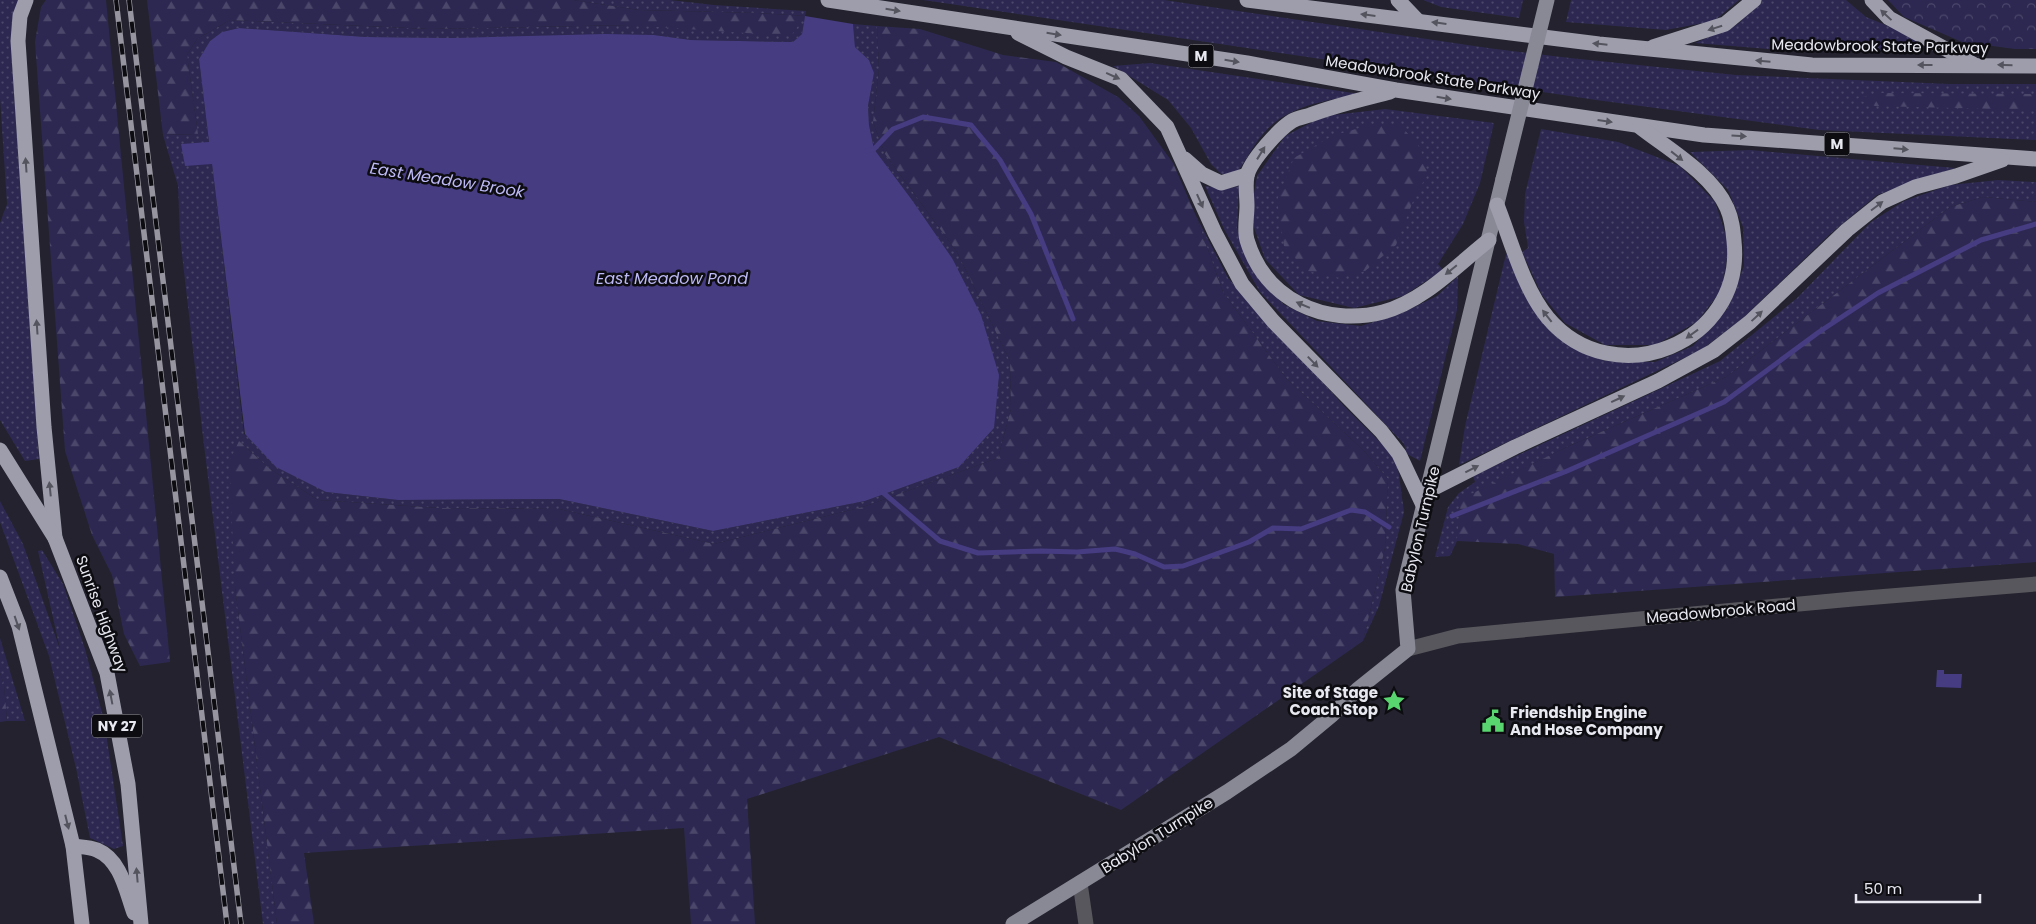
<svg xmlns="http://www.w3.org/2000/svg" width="2036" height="924" font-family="Poppins,sans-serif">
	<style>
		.grass { fill: url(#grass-dots) }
		.forest { fill: url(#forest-firs) }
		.park { fill: url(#park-crowns) }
		.water { fill: #463c82 }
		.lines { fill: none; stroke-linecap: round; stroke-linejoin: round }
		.stream { stroke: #463c82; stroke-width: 5 }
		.minor { stroke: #57575d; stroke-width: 15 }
		.major { stroke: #898996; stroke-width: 15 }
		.highway { stroke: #9d9dac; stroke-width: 15 }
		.rail-casing { stroke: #9796a0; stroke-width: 5.5 }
		.rail { stroke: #0c0c11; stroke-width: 4; stroke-dasharray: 11; stroke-linecap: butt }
		.major-bridge { stroke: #898996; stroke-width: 15 }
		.oneway { fill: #54545e }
		.labels { text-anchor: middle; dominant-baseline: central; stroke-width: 5; stroke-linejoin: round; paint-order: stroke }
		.shield { fill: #0c0c11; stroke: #a6a6ae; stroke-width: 1 }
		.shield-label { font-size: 14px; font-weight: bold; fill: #e8e8f1 }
		.street-label { font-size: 15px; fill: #e8e8f1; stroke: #0c0c11 }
		.poi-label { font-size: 15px; font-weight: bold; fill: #e8e8f1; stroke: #0c0c11; text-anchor: end }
		.water-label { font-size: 16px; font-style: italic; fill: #bebaf7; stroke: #0c0c11 }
	</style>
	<defs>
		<pattern id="grass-dots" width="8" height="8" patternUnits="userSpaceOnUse" patternTransform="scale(1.25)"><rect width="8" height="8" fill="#2d2851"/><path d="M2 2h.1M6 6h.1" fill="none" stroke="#4b476a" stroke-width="1.8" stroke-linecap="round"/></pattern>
		<pattern id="forest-firs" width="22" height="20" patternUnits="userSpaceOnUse" patternTransform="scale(1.25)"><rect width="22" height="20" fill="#2d2851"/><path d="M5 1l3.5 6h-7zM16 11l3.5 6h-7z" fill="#4b476a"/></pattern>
		<pattern id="park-crowns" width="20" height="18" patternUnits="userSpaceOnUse" patternTransform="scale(1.25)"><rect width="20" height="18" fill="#2d2851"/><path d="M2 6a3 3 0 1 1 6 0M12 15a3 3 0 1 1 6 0" fill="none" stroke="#4b476a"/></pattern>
	</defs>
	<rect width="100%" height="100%" fill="#23222e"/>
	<g class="grass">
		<polygon points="0,0 21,0 11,46 39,459 25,461 0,420 0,223 7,204 0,98"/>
		<polygon points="573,0 670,0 714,5 806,11 802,34 794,42 691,40 654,35 453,38 366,37 239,28 222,32 210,41 199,59 209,143 181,144 212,164 244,434 326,492 399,500 559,499 713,531 865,501 959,467 994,428 952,258 912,200 874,149 869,125 868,106 874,73 869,60 855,47 853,24 877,26 879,69 873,122 885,154 957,252 1010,361 1011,409 998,458 863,507 714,544 559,509 438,508 318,500 270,469 239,441 235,586 277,924 263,924 203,437 180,237 178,186 163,135 198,134 187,55 197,39 230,20 430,29 629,25 804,16 758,13 639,10"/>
		<polygon points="923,0 1164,0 1488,48 1570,58 1736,75 1950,84 2036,84 2036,140 1819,130 1596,100"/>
		<polygon points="1423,0 1523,0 1519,18 1441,7"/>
		<polygon points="1571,0 1739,0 1714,21 1666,30 1566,22"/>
		<polygon points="1761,0 1846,0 1866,17 1900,31 1930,47 1854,52 1793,51 1695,43 1738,24"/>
		<path d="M 1150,63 L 1360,94 C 1326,101 1287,105 1263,134 C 1252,146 1246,162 1235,175 L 1221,174 L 1211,164 L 1191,128 L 1168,100 L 1113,66 Z"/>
		<polygon points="1385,109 1494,123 1480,183 1463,224 1438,264 1443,270 1403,296 1354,308 1299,295 1265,259 1250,216 1257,176 1285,136 1324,116"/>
		<polygon points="1541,129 1618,142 1680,166 1715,202 1729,245 1722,289 1697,322 1655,345 1605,345 1565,323 1542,295 1522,252 1528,248 1524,222 1525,194"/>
		<polygon points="1750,150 1955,168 1877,195 1830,234 1743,318 1701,350 1459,465 1465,426 1506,254 1512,256 1576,349 1605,361 1655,362 1693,346 1727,309 1744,266 1743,227 1728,190 1690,152"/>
		<polygon points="1998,180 2036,182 2036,202 1983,197 1950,207 1726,377 1567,447 1462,499 1457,541 1450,556 1435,557 1448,507 1459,493 1475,482 1473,476 1720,361 1797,298 1871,222 1904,201 1950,185"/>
		<polygon points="1205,186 1225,189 1239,186 1237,228 1251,266 1283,304 1317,321 1361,326 1404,312 1437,296 1458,276 1457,310 1420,461 1407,454 1404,444 1260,292 1224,229"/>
		<polygon points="1196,216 1228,278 1344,406 1400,462 1398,468 1404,512 1379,606 1363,641 1385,548 1388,479 1365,452 1286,378 1223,292"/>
		<polygon points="0,501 23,544 60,649 38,551 42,550 63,584 85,649 104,720 123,846 114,849 90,838 76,768 49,656 0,522"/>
		<polygon points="0,638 25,721 7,721 4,685 0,673"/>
	</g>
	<g class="forest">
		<polygon points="46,0 106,0 170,662 140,666 124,634 112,575 92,535 65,451 35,42 41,7"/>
		<polygon points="147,0 573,0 639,10 758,13 805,16 791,36 629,25 430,29 230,20 197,39 187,55 198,134 163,135"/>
		<polygon points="877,26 920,29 1003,55 1056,62 1118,97 1139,116 1173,163 1196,216 1223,292 1286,378 1365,452 1388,479 1385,548 1363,641 1121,810 939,737 747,799 755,924 691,924 684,828 304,853 314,924 277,924 235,586 229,462 239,441 270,469 318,500 438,508 559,509 714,544 863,507 998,458 1011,409 1010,361 957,252 885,154 873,122 879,69"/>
		<polygon points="1876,93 2036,94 2036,110 1875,106 1856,99"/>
		<polygon points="1373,124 1400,125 1420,147 1428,174 1415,196 1396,245 1365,271 1340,278 1307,271 1284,246 1277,200 1294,158 1332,136"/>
		<polygon points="1983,197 2036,202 2036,562 1555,597 1554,554 1518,544 1457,541 1461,499 1567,447 1726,377 1950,207"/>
		<polygon points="0,673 4,685 7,721 0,722"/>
	</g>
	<polygon class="park" points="1888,0 2036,0 2036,49 2015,49 1962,42 1904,17"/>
	<g class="water">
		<polygon points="805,16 853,24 855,47 869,60 874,73 868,106 869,125 874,149 912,200 952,258 981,315 999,375 994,428 959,467 865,501 713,531 559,499 398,500 326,492 276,467 245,434 212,164 185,166 181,144 209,142 199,59 210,41 222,32 239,28 366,37 453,38 604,34 654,35 691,40 793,42 802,34"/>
		<polygon points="1937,670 1944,670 1944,674 1962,674 1961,688 1936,687"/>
	</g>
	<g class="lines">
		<g class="stream">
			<polyline points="867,151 874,149 893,129 923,117 971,125 1000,160 1031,214 1073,319"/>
			<polyline points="880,490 940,541 978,553 1041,551 1077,552 1115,549 1135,554 1164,567 1183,566 1249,542 1273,528 1301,529 1351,510 1365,512 1389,527"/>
			<polyline points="1452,516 1567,471 1724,402 1819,332 1878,293 1981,240 2036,224"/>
		</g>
		<g class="minor">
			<polyline points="1408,649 1458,636 1853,599 2036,584"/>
			<polyline points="1080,883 1086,924"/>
		</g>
		<polyline class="major" points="1013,924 1227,792 1291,749 1332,715 1358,689 1408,649 1403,590 1503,179"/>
		<g class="highway">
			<polyline points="26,0 20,16 18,41 44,427 55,538"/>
			<polyline points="828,0 1247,63 1396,90 1704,135 2036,159"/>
			<polyline points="1247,0 1599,44 1812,65 2036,66"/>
			<polyline points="1398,0 1417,20"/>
			<polyline points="1872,0 1889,18 1973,64"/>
			<polyline points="1018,33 1066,57 1121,79 1167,127 1215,233 1242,284 1273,321 1381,431 1399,454 1424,507"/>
			<polyline points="1653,47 1725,24 1754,0"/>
			<path d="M 1390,92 C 1363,99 1336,105 1310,115 C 1304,117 1297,118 1292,121 C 1279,129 1250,161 1247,176 C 1245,185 1247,197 1247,206 C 1247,217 1244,230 1247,240 C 1265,300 1325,327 1383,312 C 1424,301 1457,265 1489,240"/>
			<polyline points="1185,159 1202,174 1221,183 1247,175"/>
			<path d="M 1497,205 C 1511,240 1523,288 1548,318 C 1614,396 1745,343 1734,241 C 1733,230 1732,219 1727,208 C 1712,174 1668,149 1640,127"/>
			<polyline points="0,450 55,538 107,673 128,784 141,924"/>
			<polyline points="1428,491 1515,447 1658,381 1713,351 1750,322 1847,230 1882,202 1915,187 1956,176 2002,160"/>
			<polyline points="0,577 19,626 73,846 82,924"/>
			<path d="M 73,846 C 81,847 90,847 97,850 C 121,860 126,891 134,913"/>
		</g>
		<defs>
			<g id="rail">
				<polyline points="116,0 227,924"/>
				<polyline points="129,0 241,924"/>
			</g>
		</defs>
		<use href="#rail" class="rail-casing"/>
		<use href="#rail" class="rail"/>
		<polyline class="major-bridge" points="1503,179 1547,0"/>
	</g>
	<defs><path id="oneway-solid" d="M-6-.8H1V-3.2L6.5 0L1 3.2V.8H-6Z" transform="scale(1.25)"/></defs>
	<g class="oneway">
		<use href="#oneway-solid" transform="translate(893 10) rotate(9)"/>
		<use href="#oneway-solid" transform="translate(1368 15) rotate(-173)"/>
		<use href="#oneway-solid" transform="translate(1886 15) rotate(-137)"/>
		<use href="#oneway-solid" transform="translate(1439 23) rotate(-173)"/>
		<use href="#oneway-solid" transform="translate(1715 28) rotate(162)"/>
		<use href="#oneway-solid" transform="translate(1054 34) rotate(9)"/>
		<use href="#oneway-solid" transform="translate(1600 44) rotate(-174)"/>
		<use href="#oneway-solid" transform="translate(1232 61) rotate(9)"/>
		<use href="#oneway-solid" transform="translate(1763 61) rotate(-175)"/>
		<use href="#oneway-solid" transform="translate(1925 65) rotate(-180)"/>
		<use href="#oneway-solid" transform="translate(2005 65) rotate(-179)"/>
		<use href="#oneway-solid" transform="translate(1113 76) rotate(24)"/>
		<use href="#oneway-solid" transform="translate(1444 98) rotate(9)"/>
		<use href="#oneway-solid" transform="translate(1605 121) rotate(8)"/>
		<use href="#oneway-solid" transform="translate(1739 136) rotate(3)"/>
		<use href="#oneway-solid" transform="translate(1901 149) rotate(5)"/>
		<use href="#oneway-solid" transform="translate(1261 153) rotate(-58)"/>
		<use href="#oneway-solid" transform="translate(1677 156) rotate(38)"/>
		<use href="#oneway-solid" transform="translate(26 165) rotate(-94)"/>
		<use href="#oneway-solid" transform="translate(1200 201) rotate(66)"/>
		<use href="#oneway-solid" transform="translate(1877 206) rotate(-37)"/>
		<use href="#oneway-solid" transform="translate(1451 270) rotate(141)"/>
		<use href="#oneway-solid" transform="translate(1303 305) rotate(-157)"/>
		<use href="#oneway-solid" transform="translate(1547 316) rotate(-128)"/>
		<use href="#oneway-solid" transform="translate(1757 316) rotate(-43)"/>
		<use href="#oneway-solid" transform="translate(37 327) rotate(-94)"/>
		<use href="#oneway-solid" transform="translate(1692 334) rotate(144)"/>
		<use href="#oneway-solid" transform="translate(1313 362) rotate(46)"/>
		<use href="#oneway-solid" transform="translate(1618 399) rotate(-25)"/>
		<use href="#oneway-solid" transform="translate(1472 469) rotate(-27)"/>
		<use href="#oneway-solid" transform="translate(50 489) rotate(-96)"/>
		<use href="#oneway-solid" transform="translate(17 623) rotate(71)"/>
		<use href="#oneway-solid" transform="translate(111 697) rotate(-101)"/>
		<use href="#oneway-solid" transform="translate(67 822) rotate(76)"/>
		<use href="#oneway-solid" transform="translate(137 875) rotate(-95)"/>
	</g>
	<defs>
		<symbol id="sight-bare" viewBox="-9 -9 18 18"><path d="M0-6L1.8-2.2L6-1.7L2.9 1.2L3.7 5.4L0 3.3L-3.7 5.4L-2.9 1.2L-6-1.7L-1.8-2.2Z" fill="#58d56f" stroke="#0c0c11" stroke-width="2.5" paint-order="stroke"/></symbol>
		<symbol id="civic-bare" viewBox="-9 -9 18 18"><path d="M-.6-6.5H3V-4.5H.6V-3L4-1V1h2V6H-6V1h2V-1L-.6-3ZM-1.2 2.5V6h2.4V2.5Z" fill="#58d56f" stroke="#0c0c11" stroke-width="2.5" paint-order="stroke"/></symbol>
	</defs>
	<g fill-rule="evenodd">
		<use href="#sight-bare" x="1378" y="685" width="32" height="32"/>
		<use href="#civic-bare" x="1477" y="705" width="32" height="32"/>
	</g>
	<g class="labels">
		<g class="shield">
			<rect x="1188.5" y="44.5" width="25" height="23" rx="4"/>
			<rect x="1824.5" y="132.5" width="25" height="23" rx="4"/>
			<rect x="92" y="714.5" width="50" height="23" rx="4"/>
		</g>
		<g class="shield-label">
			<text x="1201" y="56">M</text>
			<text x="1837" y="144">M</text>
			<text x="117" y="726">NY 27</text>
		</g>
		<g class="street-label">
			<text transform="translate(1880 46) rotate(1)">Meadowbrook State Parkway</text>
			<text transform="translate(1433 77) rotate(9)">Meadowbrook State Parkway</text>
			<text transform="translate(1420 529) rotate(-77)">Babylon Turnpike</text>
			<text transform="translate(1721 611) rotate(-5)">Meadowbrook Road</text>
			<text transform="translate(102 614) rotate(70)">Sunrise Highway</text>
			<text transform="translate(1157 835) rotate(-32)">Babylon Turnpike</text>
		</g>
		<g class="poi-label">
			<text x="1378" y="692">Site of Stage<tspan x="1378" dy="17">Coach Stop</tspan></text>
			<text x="1510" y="712" text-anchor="start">Friendship Engine<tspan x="1510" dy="17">And Hose Company</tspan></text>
		</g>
		<g class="water-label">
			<text transform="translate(447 180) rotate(9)">East Meadow Brook</text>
			<text x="672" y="278">East Meadow Pond</text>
		</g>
	</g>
	<path d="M1856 894v8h124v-8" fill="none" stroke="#e8e8f1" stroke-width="2.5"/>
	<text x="1864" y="894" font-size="15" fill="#e8e8f1" stroke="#0c0c11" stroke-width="4" paint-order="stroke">50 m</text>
</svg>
